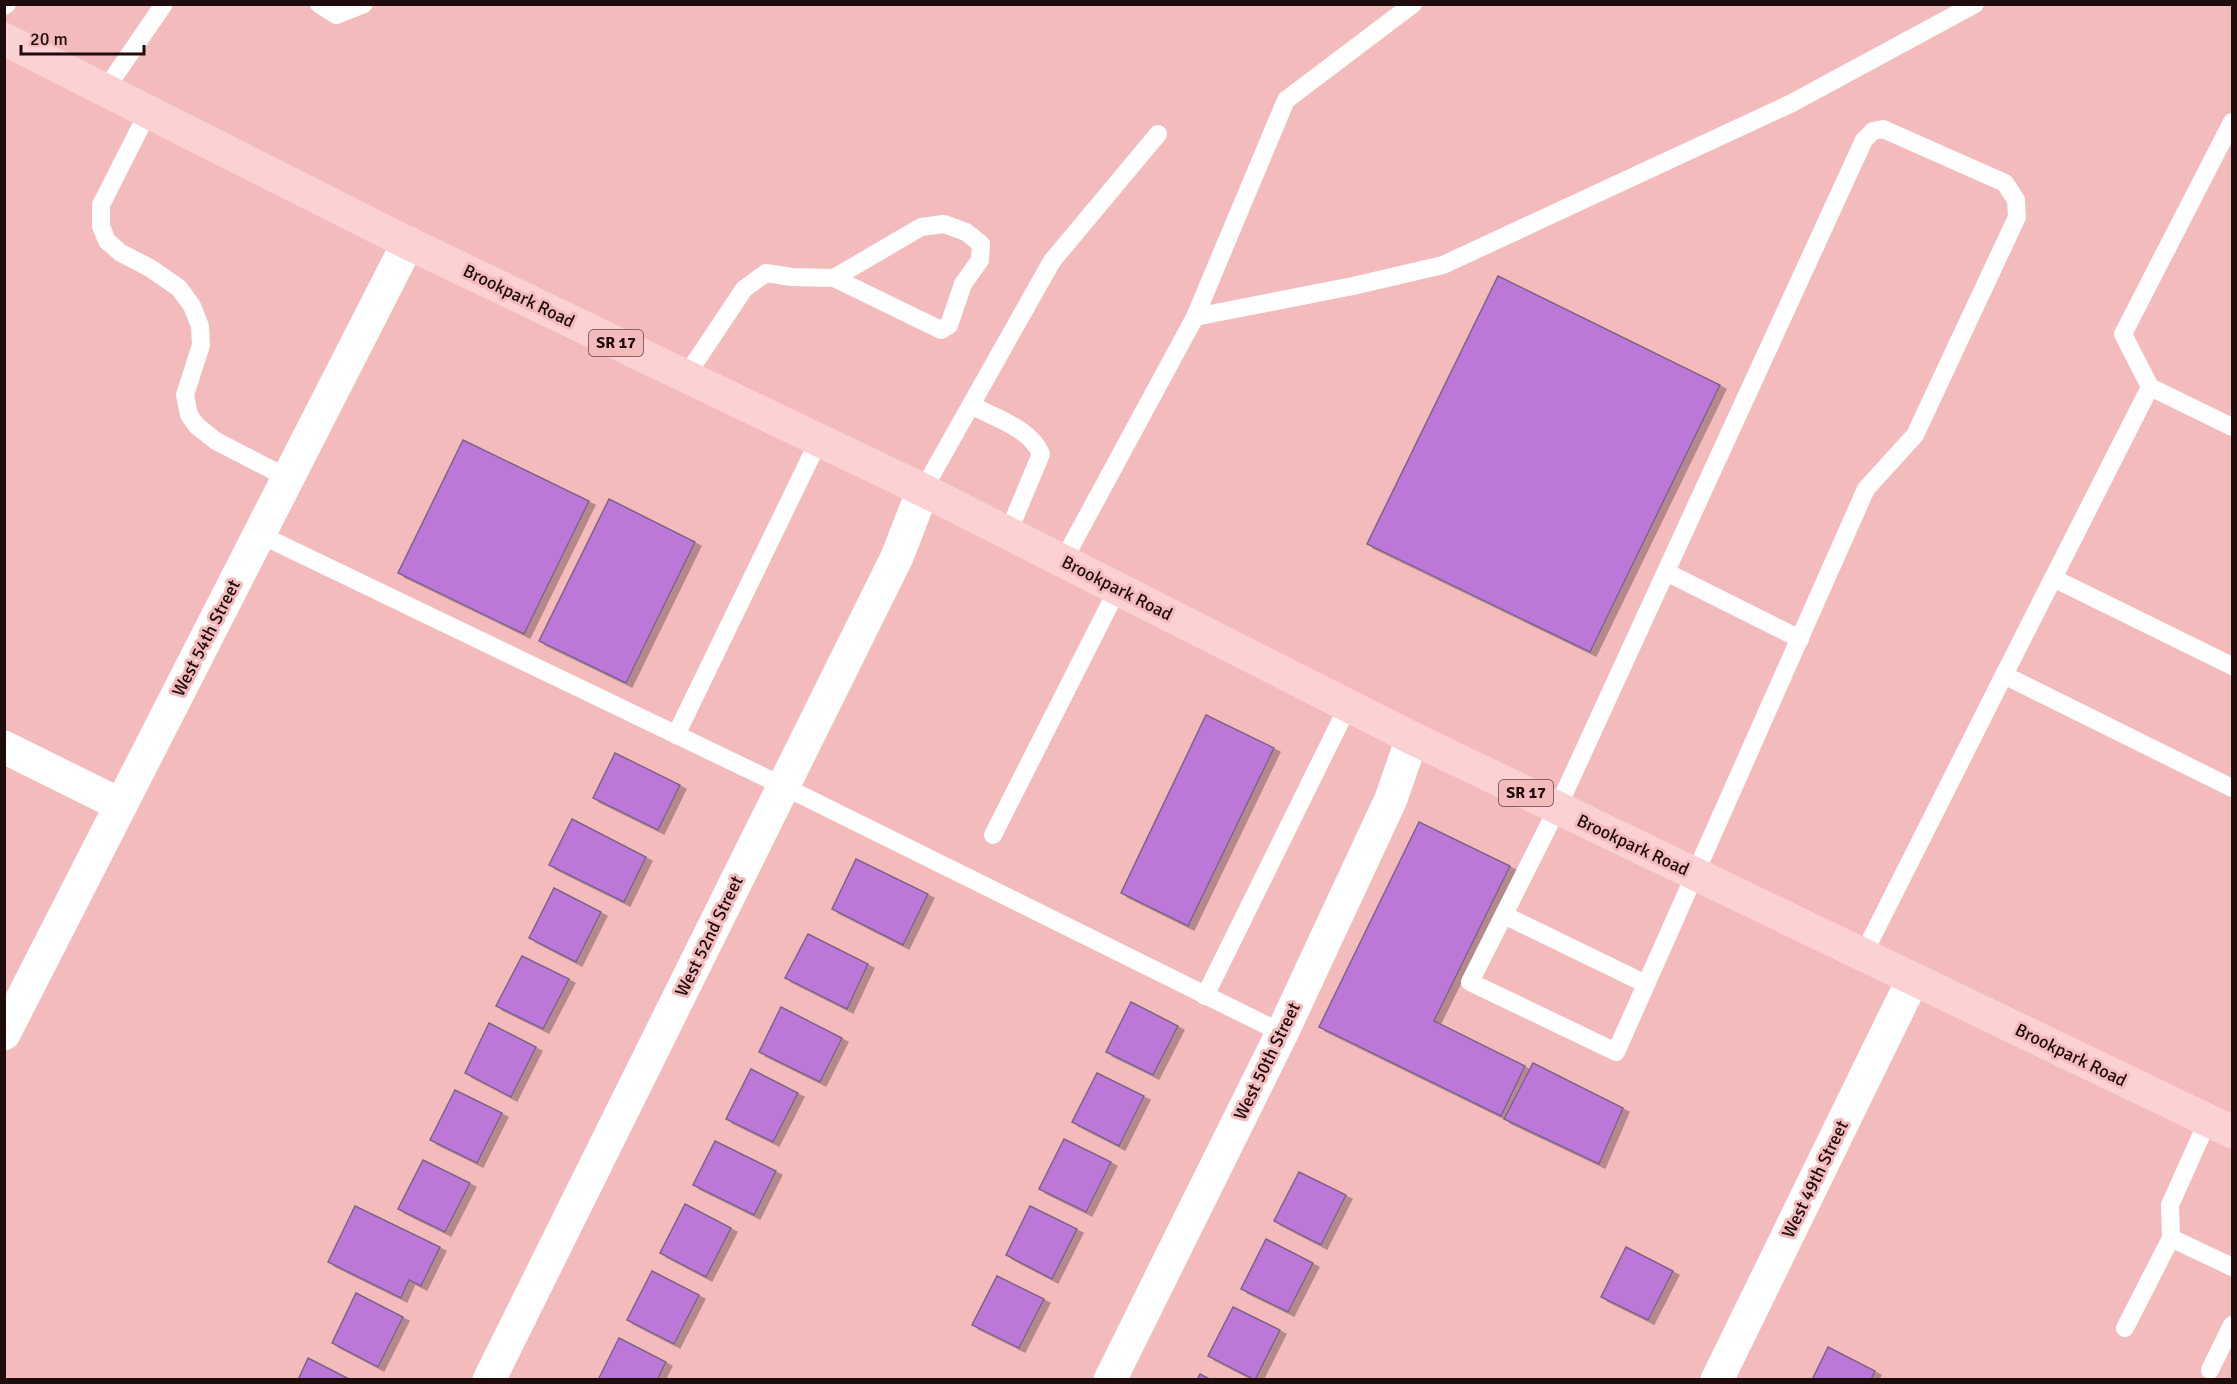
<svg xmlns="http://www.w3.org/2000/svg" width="2237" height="1384" font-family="Signika,sans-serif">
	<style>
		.building { fill: #bc78d8; stroke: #7e6389; stroke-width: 1.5; filter: url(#shadow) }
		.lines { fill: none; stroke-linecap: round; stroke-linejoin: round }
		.lane { stroke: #fff; stroke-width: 18 }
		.street { stroke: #fff; stroke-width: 33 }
		.secondary { stroke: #fff; stroke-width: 33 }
		.primary { stroke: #fbd1d3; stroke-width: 33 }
		.labels { text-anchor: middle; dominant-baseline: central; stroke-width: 6; stroke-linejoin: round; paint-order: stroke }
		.shield { fill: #f4bbbd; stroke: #5f4042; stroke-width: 1.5 }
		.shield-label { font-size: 16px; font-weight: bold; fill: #1f0c0d }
		.street-label { font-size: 18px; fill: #1f0c0d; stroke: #f4bbbd }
	</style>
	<defs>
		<filter id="shadow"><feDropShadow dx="6" dy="4" stdDeviation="0" flood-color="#0004"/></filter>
	</defs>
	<rect width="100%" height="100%" fill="#f4bbbd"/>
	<g class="building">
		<polygon points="1498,276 1720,385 1590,652 1367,544"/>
		<polygon points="463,440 589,501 524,634 398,573"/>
		<polygon points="609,499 695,542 626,683 539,641"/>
		<polygon points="1206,715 1274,748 1188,926 1121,893"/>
		<polygon points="615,753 680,785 658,830 593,798"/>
		<polygon points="572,819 646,857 624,902 549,865"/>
		<polygon points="1419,822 1510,866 1434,1021 1525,1066 1501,1116 1319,1027"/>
		<polygon points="856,859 928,894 903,945 832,909"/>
		<polygon points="554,888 601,912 576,962 529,938"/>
		<polygon points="808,934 868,964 847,1009 785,978"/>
		<polygon points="522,956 569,979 543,1029 496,1006"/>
		<polygon points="1131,1002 1178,1026 1153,1075 1106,1052"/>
		<polygon points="781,1007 842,1038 820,1082 759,1052"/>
		<polygon points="489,1023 536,1047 511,1097 465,1073"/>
		<polygon points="1533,1063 1623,1108 1599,1164 1504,1119"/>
		<polygon points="751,1069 798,1093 773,1142 726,1119"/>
		<polygon points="1097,1073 1144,1096 1119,1146 1072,1122"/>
		<polygon points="455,1090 502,1113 477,1163 430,1140"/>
		<polygon points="1064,1139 1111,1162 1086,1212 1039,1189"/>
		<polygon points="715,1141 776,1171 754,1215 693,1185"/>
		<polygon points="423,1160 470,1183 445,1232 398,1209"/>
		<polygon points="1299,1172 1346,1195 1321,1245 1274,1221"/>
		<polygon points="685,1204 731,1228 706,1277 660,1253"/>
		<polygon points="355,1206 440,1247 421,1286 409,1280 401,1298 328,1262"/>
		<polygon points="1030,1206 1077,1229 1052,1279 1006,1255"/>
		<polygon points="1266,1239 1313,1263 1288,1312 1241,1289"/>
		<polygon points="1626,1247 1673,1271 1648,1320 1601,1297"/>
		<polygon points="652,1271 699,1295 674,1344 627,1320"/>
		<polygon points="997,1276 1044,1299 1019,1348 972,1325"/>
		<polygon points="356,1293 403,1317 378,1367 332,1343"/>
		<polygon points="1233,1307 1280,1330 1255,1380 1208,1356"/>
		<polygon points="619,1338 666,1362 657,1380 598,1380"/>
		<polygon points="1828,1347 1875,1371 1871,1380 1812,1380"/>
		<polygon points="308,1358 351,1380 298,1380"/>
		<polygon points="1200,1374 1211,1380 1197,1380"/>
	</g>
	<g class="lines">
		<g class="lane">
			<polyline points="319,4 336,15 364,4"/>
			<polyline points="4,6 7,4"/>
			<polyline points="105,90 164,4"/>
			<polyline points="148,112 101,205 101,226 107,241 121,253 150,268 179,288 192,306 200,326 201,345 185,395 189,415 197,426 216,441 288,478"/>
			<polygon points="1883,129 2005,183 2016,200 2017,217 1915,435 1866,489 1616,1052 1470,982 1557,809 1864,140 1873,131"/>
			<polyline points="1195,317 1353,286 1443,265 1792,103 1975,4"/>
			<polyline points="686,376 744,289 766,273 792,277 834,278 921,227 944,224 966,232 981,244 980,260 963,284 949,325 941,330 834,278"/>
			<polyline points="2150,387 2232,427"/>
			<path d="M 971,405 C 995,418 1030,428 1041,454 L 1008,533"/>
			<polyline points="923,490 1052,261 1158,134"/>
			<polyline points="259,534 783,786 1282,1033"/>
			<polyline points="1063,561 1195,317 1286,100 1413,4"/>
			<polyline points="1666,572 1800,639"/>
			<polyline points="2053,578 2232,666"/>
			<polyline points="2004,675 2150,387 2123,334 2232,122"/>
			<polyline points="676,735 819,440"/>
			<polyline points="993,835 1118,588"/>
			<polyline points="1504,915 1646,984"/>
			<polyline points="1863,955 2004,675 2232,788"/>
			<polyline points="1205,996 1348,706"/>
			<polyline points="2171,1238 2232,1267"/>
			<polyline points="2125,1328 2171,1238 2170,1205 2208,1120"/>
			<polyline points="2210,1370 2232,1325"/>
		</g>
		<g class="street">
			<polyline points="4,747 121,805"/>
			<polyline points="489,1380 897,557 923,490"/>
			<polyline points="1110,1380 1282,1033 1391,799 1412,738"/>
			<polyline points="1717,1380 1913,979"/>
		</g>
		<polyline class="secondary" points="4,1034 408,243"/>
		<polyline class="primary" points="4,39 408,243 923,490 1412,738 2232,1132"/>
	</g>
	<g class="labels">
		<g class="shield">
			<rect x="589" y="330" width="54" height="26" rx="4.5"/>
			<rect x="1499" y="780" width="54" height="26" rx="4.5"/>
		</g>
		<g class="shield-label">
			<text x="616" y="343">SR 17</text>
			<text x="1526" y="793">SR 17</text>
		</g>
		<g class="street-label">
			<text transform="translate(519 296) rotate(26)">Brookpark Road</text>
			<text transform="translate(1117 588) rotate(27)">Brookpark Road</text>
			<text transform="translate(206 638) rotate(-63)">West 54th Street</text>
			<text transform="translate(1633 845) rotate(25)">Brookpark Road</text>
			<text transform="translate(709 936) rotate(-64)">West 52nd Street</text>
			<text transform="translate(2071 1055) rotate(26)">Brookpark Road</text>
			<text transform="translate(1267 1061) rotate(-64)">West 50th Street</text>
			<text transform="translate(1815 1179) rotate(-64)">West 49th Street</text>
		</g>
	</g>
	<rect width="2237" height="1384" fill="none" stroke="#1f0c0d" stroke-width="12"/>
	<path d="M21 45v9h123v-9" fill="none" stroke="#1f0c0d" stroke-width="3"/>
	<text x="30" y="45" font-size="18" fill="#1f0c0d" stroke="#f4bbbd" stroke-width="4.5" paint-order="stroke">20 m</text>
</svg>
